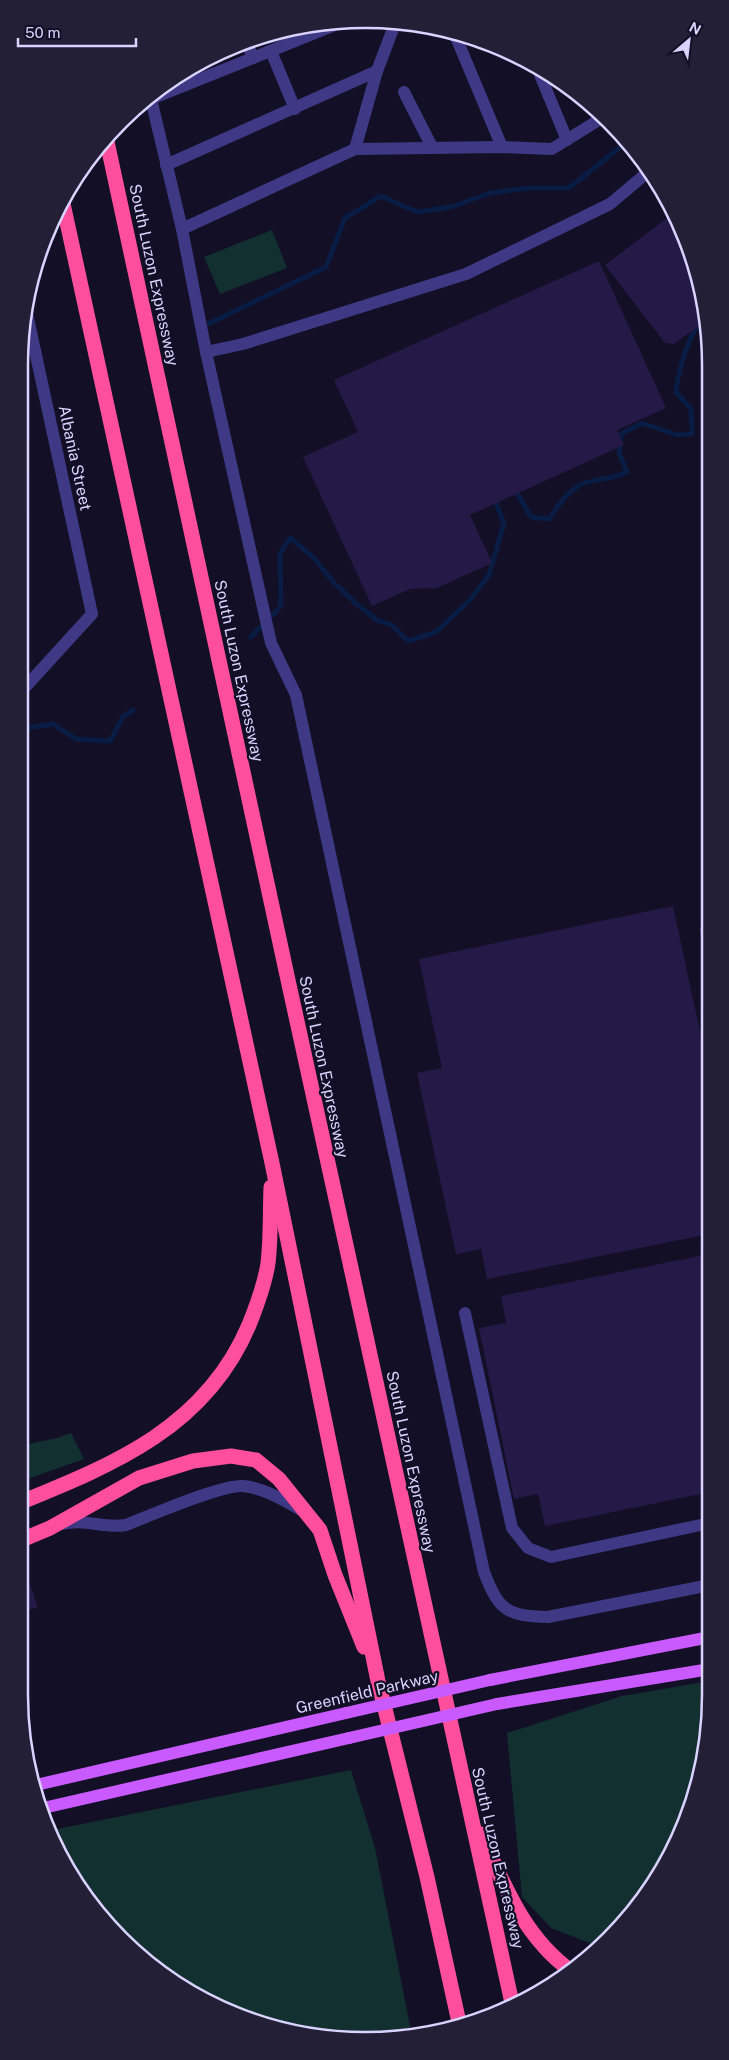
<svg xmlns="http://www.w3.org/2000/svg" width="729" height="2060" font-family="'Public Sans',sans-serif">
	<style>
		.green { fill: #123030 }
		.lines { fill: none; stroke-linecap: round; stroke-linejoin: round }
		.stream { stroke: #091c44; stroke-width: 5 }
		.building { fill: #251a47 }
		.minor { stroke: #3f3985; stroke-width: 12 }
		.major { stroke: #c85aff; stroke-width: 12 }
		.highway { stroke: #ff4e9c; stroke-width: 15 }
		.major-bridge { stroke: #c85aff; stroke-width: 12 }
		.labels { text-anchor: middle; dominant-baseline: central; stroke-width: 4.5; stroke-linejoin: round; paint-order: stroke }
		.street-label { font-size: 16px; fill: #dad3ff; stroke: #130f26 }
		.rim { fill: none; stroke: #dad3ff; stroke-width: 2.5 }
	</style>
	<rect width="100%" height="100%" fill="#130f26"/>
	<g class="green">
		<polygon points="272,230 287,268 220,294 204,257"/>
		<polygon points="71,1433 84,1459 19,1482 19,1446 57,1438"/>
		<polygon points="710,1681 699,1785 652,1888 609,1940 600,1947 551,1928 522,1897 507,1733 622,1696"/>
		<polygon points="351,1770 375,1848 412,2036 387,2040 320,2038 211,2005 154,1970 105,1924 47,1831"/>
	</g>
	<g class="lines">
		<g class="stream">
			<polyline points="208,324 326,267 345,218 381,196 417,212 451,207 490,193 530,188 569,188 628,141"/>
			<path d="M 515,489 L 531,517 L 549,519 C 557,508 565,494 578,486 C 588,479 612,480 627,472 L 619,453 L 621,434 L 642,423 L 677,435 L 692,434 L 691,409 L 676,392 C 679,366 686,345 699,322 L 707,321"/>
			<polyline points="251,637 281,606 280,553 290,538 313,557 334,583 359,606 377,620 392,625 408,641 436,632 469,601 489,575 504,523 494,498"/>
			<polyline points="19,729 53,724 76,739 110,741 123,717 133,710"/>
			<polyline points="19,749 27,803 19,814"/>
		</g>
	</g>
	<g class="building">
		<polygon points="675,212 707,320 674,344 665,343 605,265"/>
		<polygon points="599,261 666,408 617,430 624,445 470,515 492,563 437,588 410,589 372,606 303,457 358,432 334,380"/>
		<polygon points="673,906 709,1074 709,1234 487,1279 481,1249 456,1254 417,1073 442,1068 419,959"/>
		<polygon points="709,1254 710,1492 545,1526 538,1494 514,1499 479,1328 506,1323 501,1296"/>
		<polygon points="27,1577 38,1607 19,1613 19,1580"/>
	</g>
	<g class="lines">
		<g class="minor">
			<polyline points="453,30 502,147"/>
			<polyline points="246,40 253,58"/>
			<polyline points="271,51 295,109"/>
			<polyline points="536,65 567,140"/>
			<polyline points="404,92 432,147"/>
			<path d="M 150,95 L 182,229 L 206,352 L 271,643 L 296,695 L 484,1572 C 499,1610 506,1616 548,1617 L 710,1585"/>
			<polyline points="151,99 345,21"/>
			<polyline points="355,149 377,71 396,21"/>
			<polyline points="166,165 377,71"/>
			<polyline points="182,229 355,149 502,147 552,149 602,118"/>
			<polyline points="206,352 243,344 466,274 610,204 648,172"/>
			<polyline points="19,694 92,614 26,309"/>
			<polyline points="706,930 709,942"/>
			<polyline points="465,1313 512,1528 528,1548 551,1557 710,1523"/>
			<path d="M 62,1524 C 84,1518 104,1529 126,1525 C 149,1516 222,1484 243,1486 C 264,1488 285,1501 303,1511"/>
		</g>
		<g class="major">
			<polyline points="490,1680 710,1637"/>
			<polyline points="497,1704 710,1669"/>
			<polyline points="32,1786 346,1713"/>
			<polyline points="39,1809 349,1738"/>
		</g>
		<g class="highway">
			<polyline points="106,137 288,980 512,2003"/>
			<polyline points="62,199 272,1163 378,1681 427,1877 460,2027"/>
			<path d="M 19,1503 C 115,1464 206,1427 249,1325 C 257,1305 265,1284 268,1263 C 271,1238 270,1212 271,1187"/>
			<polyline points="19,1541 50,1528 139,1478 193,1461 231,1456 256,1460 279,1479 320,1530 335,1575 364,1647"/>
			<path d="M 481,1834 C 504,1885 524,1937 571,1971"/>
		</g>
		<g class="major-bridge">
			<polyline points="346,1713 490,1680"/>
			<polyline points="349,1738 497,1704"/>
		</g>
	</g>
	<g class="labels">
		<g class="street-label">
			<text transform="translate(154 275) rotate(78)">South Luzon Expressway</text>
			<text transform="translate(75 458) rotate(78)">Albania Street</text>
			<text transform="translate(239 671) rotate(78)">South Luzon Expressway</text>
			<text transform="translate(324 1067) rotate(78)">South Luzon Expressway</text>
			<text transform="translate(411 1462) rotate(78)">South Luzon Expressway</text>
			<text transform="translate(367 1692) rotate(-13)">Greenfield Parkway</text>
			<text transform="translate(498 1858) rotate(77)">South Luzon Expressway</text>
		</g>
	</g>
	<path d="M0 0H729V2060H0ZM365 28H365A337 337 0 0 1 702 365V1695A337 337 0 0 1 365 2032H365A337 337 0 0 1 28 1695V365A337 337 0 0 1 365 28Z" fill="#231f37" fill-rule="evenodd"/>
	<path class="rim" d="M365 28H365A337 337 0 0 1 702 365V1695A337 337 0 0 1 365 2032H365A337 337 0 0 1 28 1695V365A337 337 0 0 1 365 28Z"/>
	<g transform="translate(689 40) rotate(28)" stroke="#130f26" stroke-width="4" paint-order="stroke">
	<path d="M0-4L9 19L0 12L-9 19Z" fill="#dad3ff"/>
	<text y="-8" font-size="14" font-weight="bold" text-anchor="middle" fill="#dad3ff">N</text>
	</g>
	<path d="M18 38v8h118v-8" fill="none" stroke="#dad3ff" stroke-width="2.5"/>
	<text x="25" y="38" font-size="15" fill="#dad3ff" stroke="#130f26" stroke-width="4" paint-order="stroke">50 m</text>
</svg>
